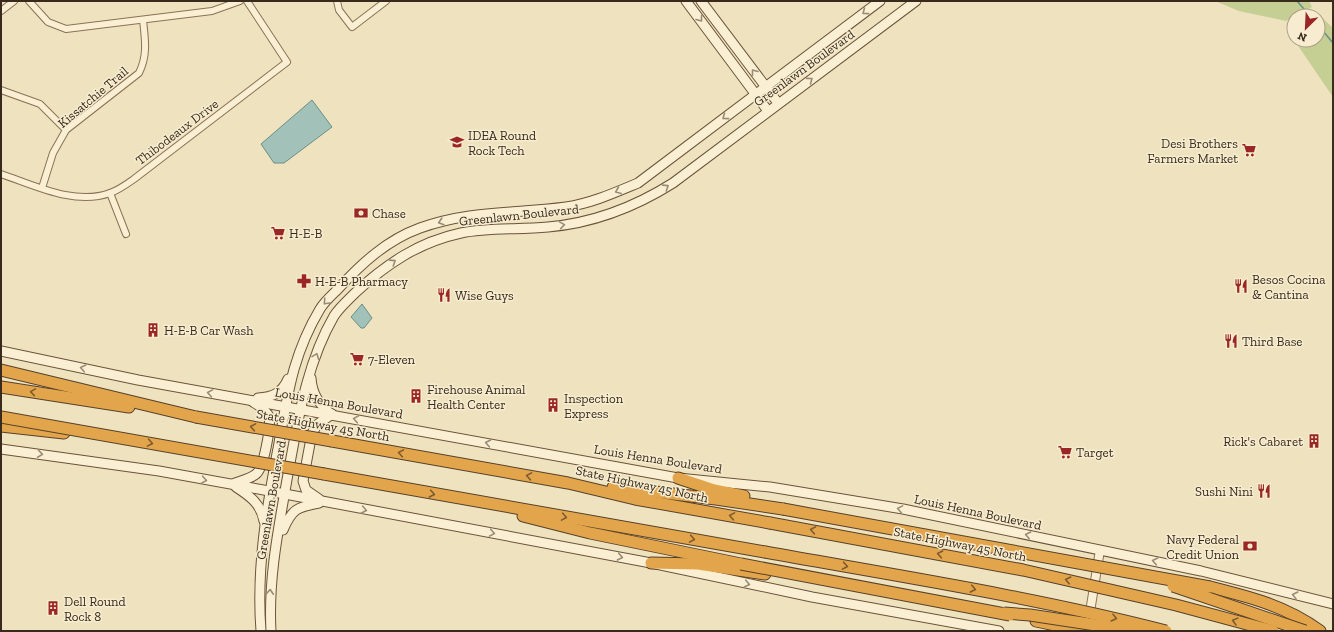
<svg xmlns="http://www.w3.org/2000/svg" width="1334" height="632" font-family="'Zilla Slab',serif">
	<style>
		.green { fill: #c5ce93 }
		.water { fill: #a2c1b9; stroke: #698f87 }
		.lines { fill: none; stroke-linecap: round; stroke-linejoin: round }
		.stream { stroke: #698f87; stroke-width: 1.5 }
		.minor-casing { stroke: #897357; stroke-width: 8 }
		.tertiary-casing { stroke: #897357; stroke-width: 10 }
		.secondary-casing { stroke: #6a543a; stroke-width: 11 }
		.motorway-casing { stroke: #56412b; stroke-width: 13 }
		.minor { stroke: #faefd2; stroke-width: 6 }
		.tertiary { stroke: #faefd2; stroke-width: 8 }
		.secondary { stroke: #faefd2; stroke-width: 9 }
		.motorway { stroke: #e3a54b; stroke-width: 11 }
		.motorway-bridge-casing { stroke: #56412b; stroke-width: 13; stroke-linecap: butt }
		.motorway-bridge { stroke: #e3a54b; stroke-width: 11 }
		.oneway { stroke: #998c77 }
		.oneway2 { stroke: #7c5b2f }
		.labels { text-anchor: middle; dominant-baseline: central; stroke-width: 3; stroke-linejoin: round; paint-order: stroke }
		.street-label { font-size: 13px; fill: #382a1c; stroke: #f7eccf }
		.poi-label { font-size: 13px; fill: #382a1c; stroke: #f7eccf; text-anchor: start }
	</style>
	<rect width="100%" height="100%" fill="#efe2bf"/>
	<g class="green">
		<polygon points="1215,1 1309,1 1312,7 1286,21 1239,11"/>
		<polygon points="1314,10 1333,28 1333,97 1288,31 1294,25 1294,40 1318,40 1318,16 1313,16"/>
	</g>
	<g class="water">
		<polygon points="312,100 332,127 284,163 274,163 261,144"/>
		<polygon points="362,304 372,318 364,328 361,328 351,317"/>
	</g>
	<g class="lines">
		<g class="stream">
			<polyline points="1297,1 1310,16"/>
			<polyline points="1318,25 1333,43"/>
		</g>
		<defs>
			<g id="minor">
				<polyline points="29,1 48,22 66,29 212,11 240,1"/>
				<polyline points="337,1 339,10 352,27 386,1"/>
				<polyline points="1,11 14,1"/>
				<polyline points="1,90 40,104 66,130"/>
				<path d="M 1,174 C 34,185 75,206 110,193 C 119,190 127,184 134,179 L 287,62 L 247,1"/>
				<path d="M 42,188 L 53,153 L 66,130 L 139,73 C 148,55 145,39 143,20"/>
				<polyline points="110,193 126,234"/>
			</g>
			<polyline id="tertiary" points="1089,618 1100,550"/>
			<g id="secondary">
				<polyline points="686,1 768,111"/>
				<polyline points="701,1 778,103"/>
				<polyline points="1,351 138,380 678,478 770,487 903,509 1201,571 1333,604"/>
				<path d="M 311,378 C 312,394 319,404 331,414"/>
				<path d="M 258,398 C 273,397 282,393 288,379"/>
				<polyline points="1,449 159,471 269,491 651,563 812,597 999,631"/>
				<path d="M 233,484 C 240,481 250,479 256,474 C 264,468 271,426 269,417 C 267,410 258,405 253,402"/>
				<path d="M 236,487 C 250,496 261,504 264,521"/>
				<polyline points="319,499 306,490 303,481 312,433 318,424 332,414"/>
				<path d="M 283,530 C 292,509 297,507 319,503"/>
				<path d="M 261,631 C 256,568 267,505 279,443 C 288,393 293,354 320,309 C 324,302 332,295 338,289 C 362,263 387,240 420,228 C 471,210 514,214 566,207 C 592,203 614,193 638,183 L 880,1"/>
				<path d="M 271,631 C 268,578 279,526 288,474 C 298,421 306,364 334,316 C 339,308 348,300 355,293 C 386,264 419,242 461,233 C 490,227 519,230 548,227 C 594,223 635,207 673,183 L 916,1"/>
			</g>
			<g id="motorway">
				<polyline points="1,370 196,417"/>
				<polyline points="1,387 129,407"/>
				<polyline points="1,426 64,433"/>
				<polyline points="332,441 568,483 635,499 770,523"/>
				<polyline points="324,474 765,552"/>
				<polyline points="678,478 714,490 744,496"/>
				<polyline points="613,487 716,499 783,509"/>
				<polyline points="523,516 590,533 741,564"/>
				<polyline points="651,563 698,564 765,574"/>
				<path d="M 1210,587 C 1250,597 1286,606 1320,631"/>
				<polyline points="1036,621 1084,631"/>
			</g>
		</defs>
		<use href="#minor" class="minor-casing"/>
		<use href="#tertiary" class="tertiary-casing"/>
		<use href="#secondary" class="secondary-casing"/>
		<use href="#motorway" class="motorway-casing"/>
		<use href="#minor" class="minor"/>
		<use href="#tertiary" class="tertiary"/>
		<use href="#secondary" class="secondary"/>
		<use href="#motorway" class="motorway"/>
		<defs>
			<g id="motorway-bridge">
				<polyline points="1,417 324,474"/>
				<polyline points="196,417 332,441"/>
				<polyline points="783,509 1210,587"/>
				<polyline points="770,523 1023,570 1176,605 1273,631"/>
				<path d="M 765,552 C 899,576 1034,597 1166,631"/>
				<polyline points="741,564 1010,615"/>
				<polyline points="1173,586 1305,631"/>
				<polyline points="1004,613 1030,615 1135,631"/>
			</g>
		</defs>
		<use href="#motorway-bridge" class="motorway-bridge-casing"/>
		<use href="#motorway-bridge" class="motorway-bridge"/>
	</g>
	<defs><path id="oneway-chevron" d="M-2-3.5L2.5 0L-2 3.5" fill="none" stroke-width="1.6" stroke-linecap="round" stroke-linejoin="round"/></defs>
	<g class="oneway">
		<use href="#oneway-chevron" transform="translate(865 12) rotate(143)"/>
		<use href="#oneway-chevron" transform="translate(700 19) rotate(53)"/>
		<use href="#oneway-chevron" transform="translate(754 72) rotate(-127)"/>
		<use href="#oneway-chevron" transform="translate(810 80) rotate(-36)"/>
		<use href="#oneway-chevron" transform="translate(725 117) rotate(143)"/>
		<use href="#oneway-chevron" transform="translate(666 187) rotate(-33)"/>
		<use href="#oneway-chevron" transform="translate(618 191) rotate(157)"/>
		<use href="#oneway-chevron" transform="translate(441 222) rotate(163)"/>
		<use href="#oneway-chevron" transform="translate(562 225) rotate(-9)"/>
		<use href="#oneway-chevron" transform="translate(393 262) rotate(-33)"/>
		<use href="#oneway-chevron" transform="translate(326 302) rotate(133)"/>
		<use href="#oneway-chevron" transform="translate(316 356) rotate(-69)"/>
		<use href="#oneway-chevron" transform="translate(83 368) rotate(-168)"/>
		<use href="#oneway-chevron" transform="translate(210 393) rotate(-170)"/>
		<use href="#oneway-chevron" transform="translate(356 419) rotate(-170)"/>
		<use href="#oneway-chevron" transform="translate(488 443) rotate(-169)"/>
		<use href="#oneway-chevron" transform="translate(40 454) rotate(8)"/>
		<use href="#oneway-chevron" transform="translate(204 480) rotate(10)"/>
		<use href="#oneway-chevron" transform="translate(900 509) rotate(-170)"/>
		<use href="#oneway-chevron" transform="translate(364 510) rotate(11)"/>
		<use href="#oneway-chevron" transform="translate(492 533) rotate(10)"/>
		<use href="#oneway-chevron" transform="translate(1028 535) rotate(-168)"/>
		<use href="#oneway-chevron" transform="translate(620 557) rotate(11)"/>
		<use href="#oneway-chevron" transform="translate(1155 561) rotate(-168)"/>
		<use href="#oneway-chevron" transform="translate(747 584) rotate(12)"/>
		<use href="#oneway-chevron" transform="translate(270 592) rotate(-87)"/>
		<use href="#oneway-chevron" transform="translate(1295 595) rotate(-166)"/>
	</g>
	<g class="oneway2">
		<use href="#oneway-chevron" transform="translate(33 392) rotate(-171)"/>
		<use href="#oneway-chevron" transform="translate(253 427) rotate(-170)"/>
		<use href="#oneway-chevron" transform="translate(150 443) rotate(10)"/>
		<use href="#oneway-chevron" transform="translate(401 453) rotate(-170)"/>
		<use href="#oneway-chevron" transform="translate(529 476) rotate(-170)"/>
		<use href="#oneway-chevron" transform="translate(432 494) rotate(11)"/>
		<use href="#oneway-chevron" transform="translate(732 516) rotate(-170)"/>
		<use href="#oneway-chevron" transform="translate(564 517) rotate(10)"/>
		<use href="#oneway-chevron" transform="translate(813 530) rotate(-170)"/>
		<use href="#oneway-chevron" transform="translate(692 539) rotate(10)"/>
		<use href="#oneway-chevron" transform="translate(940 554) rotate(-169)"/>
		<use href="#oneway-chevron" transform="translate(845 566) rotate(10)"/>
		<use href="#oneway-chevron" transform="translate(1068 580) rotate(-167)"/>
		<use href="#oneway-chevron" transform="translate(973 589) rotate(11)"/>
		<use href="#oneway-chevron" transform="translate(1114 618) rotate(14)"/>
		<use href="#oneway-chevron" transform="translate(1235 621) rotate(-165)"/>
	</g>
	<defs>
		<symbol id="school-bare" viewBox="-9 -9 18 18"><path d="M0-5L7-2L0 1L-7-2ZM-4 1L0 2.5L4 1V4Q0 6-4 4Z" fill="#9a2725" stroke="#f7eccf" stroke-width="2.5" paint-order="stroke"/></symbol>
		<symbol id="supermarket-bare" viewBox="-9 -9 18 18"><path d="M-6-5.5h2.5l.6 2H6L4.5 2H-2.5L-4.4-4H-6ZM-1.5 3.2a1.3 1.3 0 1 0 .1 0ZM3 3.2a1.3 1.3 0 1 0 .1 0Z" fill="#9a2725" stroke="#f7eccf" stroke-width="2.5" paint-order="stroke"/></symbol>
		<symbol id="bank-bare" viewBox="-9 -9 18 18"><path d="M-6-4H6V4H-6ZM0-2.3a2.3 2.3 0 1 0 0 4.6a2.3 2.3 0 1 0 0-4.6Z" fill="#9a2725" stroke="#f7eccf" stroke-width="2.5" paint-order="stroke"/></symbol>
		<symbol id="pharmacy-bare" viewBox="-9 -9 18 18"><path d="M-2-6h4v4h4v4h-4v4h-4v-4h-4v-4h4Z" fill="#9a2725" stroke="#f7eccf" stroke-width="2.5" paint-order="stroke"/></symbol>
		<symbol id="restaurant-bare" viewBox="-9 -9 18 18"><path d="M-5-6h1v4h1v-4h1v4h1v-4h1v5L-1.5 .5V6h-2V.5L-5-1ZM5-6V6H3V1.5H1.5Q1.5-4 5-6Z" fill="#9a2725" stroke="#f7eccf" stroke-width="2.5" paint-order="stroke"/></symbol>
		<symbol id="building-bare" viewBox="-9 -9 18 18"><path d="M-4-6H4V6H1V3H-1V6H-4ZM-2.5-4.3h1.7v1.8h-1.7ZM.8-4.3h1.7v1.8H.8ZM-2.5-1h1.7V.8h-1.7ZM.8-1h1.7V.8H.8Z" fill="#9a2725" stroke="#f7eccf" stroke-width="2.5" paint-order="stroke"/></symbol>
	</defs>
	<g fill-rule="evenodd">
		<use href="#school-bare" x="447" y="132" width="20" height="20"/>
		<use href="#supermarket-bare" x="1239" y="140" width="20" height="20"/>
		<use href="#bank-bare" x="351" y="203" width="20" height="20"/>
		<use href="#supermarket-bare" x="268" y="223" width="20" height="20"/>
		<use href="#pharmacy-bare" x="294" y="271" width="20" height="20"/>
		<use href="#restaurant-bare" x="1231" y="276" width="20" height="20"/>
		<use href="#restaurant-bare" x="434" y="285" width="20" height="20"/>
		<use href="#building-bare" x="143" y="320" width="20" height="20"/>
		<use href="#restaurant-bare" x="1221" y="331" width="20" height="20"/>
		<use href="#supermarket-bare" x="347" y="349" width="20" height="20"/>
		<use href="#building-bare" x="406" y="386" width="20" height="20"/>
		<use href="#building-bare" x="543" y="395" width="20" height="20"/>
		<use href="#building-bare" x="1304" y="431" width="20" height="20"/>
		<use href="#supermarket-bare" x="1055" y="442" width="20" height="20"/>
		<use href="#restaurant-bare" x="1254" y="481" width="20" height="20"/>
		<use href="#bank-bare" x="1240" y="536" width="20" height="20"/>
		<use href="#building-bare" x="43" y="598" width="20" height="20"/>
	</g>
	<g class="labels">
		<g class="street-label">
			<text transform="translate(804 68) rotate(-36)">Greenlawn Boulevard</text>
			<text transform="translate(93 97) rotate(-40)">Kissatchie Trail</text>
			<text transform="translate(177 132) rotate(-37)">Thibodeaux Drive</text>
			<text transform="translate(519 215) rotate(-6)">Greenlawn Boulevard</text>
			<text transform="translate(339 403) rotate(10)">Louis Henna Boulevard</text>
			<text transform="translate(323 425) rotate(10)">State Highway 45 North</text>
			<text transform="translate(658 459) rotate(9)">Louis Henna Boulevard</text>
			<text transform="translate(642 484) rotate(12)">State Highway 45 North</text>
			<text transform="translate(271 500) rotate(-80)">Greenlawn Boulevard</text>
			<text transform="translate(978 512) rotate(12)">Louis Henna Boulevard</text>
			<text transform="translate(960 544) rotate(11)">State Highway 45 North</text>
		</g>
		<g class="poi-label">
			<text x="468" y="135">IDEA Round<tspan x="468" dy="15">Rock Tech</tspan></text>
			<text x="1238" y="143" text-anchor="end">Desi Brothers<tspan x="1238" dy="15">Farmers Market</tspan></text>
			<text x="372" y="213">Chase</text>
			<text x="289" y="233">H-E-B</text>
			<text x="1252" y="279">Besos Cocina<tspan x="1252" dy="15">&amp; Cantina</tspan></text>
			<text x="315" y="281">H-E-B Pharmacy</text>
			<text x="455" y="295">Wise Guys</text>
			<text x="164" y="330">H-E-B Car Wash</text>
			<text x="1242" y="341">Third Base</text>
			<text x="368" y="359">7-Eleven</text>
			<text x="427" y="389">Firehouse Animal<tspan x="427" dy="15">Health Center</tspan></text>
			<text x="564" y="398">Inspection<tspan x="564" dy="15">Express</tspan></text>
			<text x="1303" y="441" text-anchor="end">Rick's Cabaret</text>
			<text x="1076" y="452">Target</text>
			<text x="1253" y="491" text-anchor="end">Sushi Nini</text>
			<text x="1239" y="539" text-anchor="end">Navy Federal<tspan x="1239" dy="15">Credit Union</tspan></text>
			<text x="64" y="601">Dell Round<tspan x="64" dy="15">Rock 8</tspan></text>
		</g>
	</g>
	<rect width="1334" height="632" fill="none" stroke="#382a1c" stroke-width="4"/>
	<g transform="translate(1306 28) rotate(204)"><circle r="19" fill="#f7eccf" stroke="#ab9e87"/>
	<path d="M0-3L7 15L0 10L-7 15Z" fill="#9a2725"/>
	<text y="-6" font-size="11" font-weight="bold" text-anchor="middle" fill="#382a1c">N</text>
	</g>
</svg>
